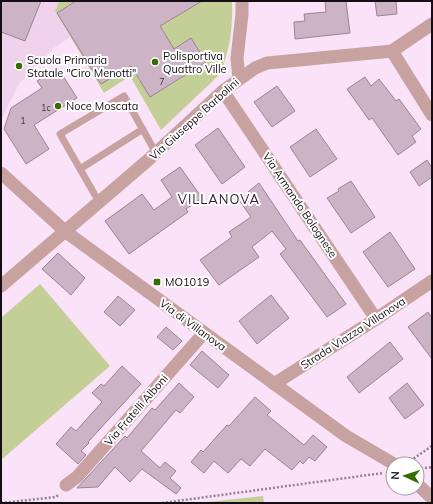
<svg xmlns="http://www.w3.org/2000/svg" width="433" height="504" font-family="Mulish,sans-serif">
	<style>
		.built { fill: #f0d2ed }
		.green { fill: #c3cf97 }
		.building { fill: #cdb3c6; stroke: #9c8395 }
		.lines { fill: none; stroke-linecap: round; stroke-linejoin: round }
		.path { stroke: #948393; stroke-width: 2.5; stroke-dasharray: 2 2; stroke-linecap: butt }
		.lane { stroke: #c7a2a0; stroke-width: 7 }
		.street { stroke: #c7a2a0; stroke-width: 13 }
		.poi-dot { fill: #326e00; stroke: #fff; stroke-width: 1.5 }
		.labels { text-anchor: middle; dominant-baseline: central; stroke-width: 4; stroke-linejoin: round; paint-order: stroke }
		.number-label { font-size: 9px; fill: #433640 }
		.poi-label { font-size: 11px; fill: #150d14; stroke: #fff; text-anchor: start }
		.street-label { font-size: 11px; fill: #150d14; stroke: #fff }
		.quarter-label { font-size: 13px; letter-spacing: 1px; fill: #362434; stroke: #fff }
	</style>
	<rect width="100%" height="100%" fill="#fae2f8"/>
	<polygon class="built" points="1,1 59,1 55,11 70,37 54,48 19,84 1,120"/>
	<g class="green">
		<path d="M 59,1 L 232,1 C 233,25 230,55 218,76 L 161,130 L 130,76 L 104,93 L 55,11 Z"/>
		<polygon points="40,284 110,366 1,460 1,318"/>
		<polygon points="263,496 264,503 199,503"/>
	</g>
	<g class="building">
		<polygon points="1,1 41,1 25,41 1,32"/>
		<polygon points="76,1 202,1 160,26 174,49 191,38 206,62 150,97 131,66 101,84 57,13"/>
		<polygon points="325,1 346,1 350,33 295,39 294,22 305,21 304,14 326,12"/>
		<polygon points="375,1 396,1 397,14 377,16"/>
		<polygon points="58,68 77,98 34,125 49,149 26,164 4,129 11,108 42,88 37,81"/>
		<polygon points="365,77 371,86 379,79 396,101 399,99 421,129 412,136 416,142 398,155 372,118 369,120 347,89"/>
		<polygon points="277,86 295,111 272,127 254,102"/>
		<polygon points="218,128 245,167 222,184 195,145"/>
		<polygon points="316,129 337,159 310,177 290,147"/>
		<polygon points="427,160 432,168 432,177 419,186 410,172"/>
		<polygon points="180,167 202,198 186,209 188,212 129,254 105,221 142,194 154,210 172,197 161,180"/>
		<polygon points="351,181 375,217 351,233 327,198 339,191 338,189"/>
		<polygon points="259,183 298,241 300,240 346,304 327,317 280,254 286,249 272,231 252,247 259,257 219,285 200,260 232,237 229,232 251,217 239,200 249,193 248,192"/>
		<polygon points="390,232 415,269 388,287 363,252"/>
		<polygon points="58,253 85,278 71,295 42,269"/>
		<polygon points="271,295 289,318 257,344 239,321"/>
		<polygon points="118,296 135,310 120,326 104,312"/>
		<polygon points="428,312 432,318 432,359 408,327"/>
		<polygon points="166,327 182,341 173,350 157,337"/>
		<polygon points="390,342 403,359 359,393 347,377"/>
		<polygon points="202,351 229,375 218,388 190,365"/>
		<polygon points="122,366 141,384 88,442 89,443 81,451 86,455 78,464 56,444 71,427 76,431 102,402 92,393 101,384 104,386"/>
		<polygon points="179,383 194,397 180,413 176,410 141,451 160,468 165,462 176,471 170,478 181,488 176,494 142,469 130,482 115,467 98,487 77,488 125,436 127,438 152,408 155,410"/>
		<polygon points="407,383 424,405 405,419 389,398"/>
		<polygon points="255,397 271,411 267,415 304,445 313,435 327,447 315,461 309,457 303,464 300,461 292,470 265,449 250,466 241,459 228,473 214,461 204,473 191,462 201,450 203,452 227,425 229,426"/>
	</g>
	<g class="lines">
		<g class="path">
			<polyline points="407,463 432,446"/>
			<polyline points="417,469 432,467"/>
			<polyline points="1,503 56,497 58,495"/>
			<polyline points="162,503 383,473"/>
		</g>
		<g class="lane">
			<polyline points="80,169 143,129"/>
			<polyline points="99,202 60,134 124,96 156,153"/>
		</g>
		<g class="street">
			<polyline points="392,51 432,115"/>
			<polyline points="239,79 237,58 242,14 242,1"/>
			<polyline points="223,91 376,319"/>
			<polyline points="1,173 66,232 346,436 394,464"/>
			<polyline points="1,286 147,161 223,91 255,68 267,63 278,62 392,51 432,24"/>
			<polyline points="274,384 376,319 432,281"/>
			<polyline points="417,484 432,498"/>
			<polyline points="66,485 77,477 204,333"/>
		</g>
	</g>
	<g class="poi-dot">
		<circle cx="155" cy="62" r="4"/>
		<circle cx="19" cy="66" r="4"/>
		<circle cx="58" cy="106" r="4"/>
		<rect x="153" y="278" width="8" height="8" rx="2"/>
	</g>
	<g class="labels">
		<g class="number-label">
			<text x="162" y="81">7</text>
			<text x="46" y="107">1c</text>
			<text x="23" y="120">1</text>
		</g>
		<g class="poi-label">
			<text x="163" y="56">Polisportiva<tspan x="163" dy="13">Quattro Ville</tspan></text>
			<text x="27" y="60">Scuola Primaria<tspan x="27" dy="13">Statale "Ciro Menotti"</tspan></text>
			<text x="66" y="106">Noce Moscata</text>
			<text x="165" y="282">MO1019</text>
		</g>
		<g class="street-label">
			<text transform="translate(194 119) rotate(-42)">Via Giuseppe Barbolini</text>
			<text transform="translate(300 205) rotate(56)">Via Armando Bolognese</text>
			<text transform="translate(193 325) rotate(36)">Via di Villanova</text>
			<text transform="translate(353 333) rotate(-33)">Strada Viazza Villanova</text>
			<text transform="translate(136 410) rotate(-49)">Via Fratelli Alboni</text>
		</g>
		<g class="quarter-label">
			<text x="219" y="199">VILLANOVA</text>
		</g>
	</g>
	<rect width="433" height="504" fill="none" stroke="#150d14" stroke-width="4"/>
	<g transform="translate(405 476) rotate(273)"><circle r="19" fill="#ffffff" stroke="#a19ea1"/>
	<path d="M0-3L7 15L0 10L-7 15Z" fill="#326e00"/>
	<text y="-6" font-size="11" font-weight="bold" text-anchor="middle" fill="#150d14">N</text>
	</g>
</svg>
